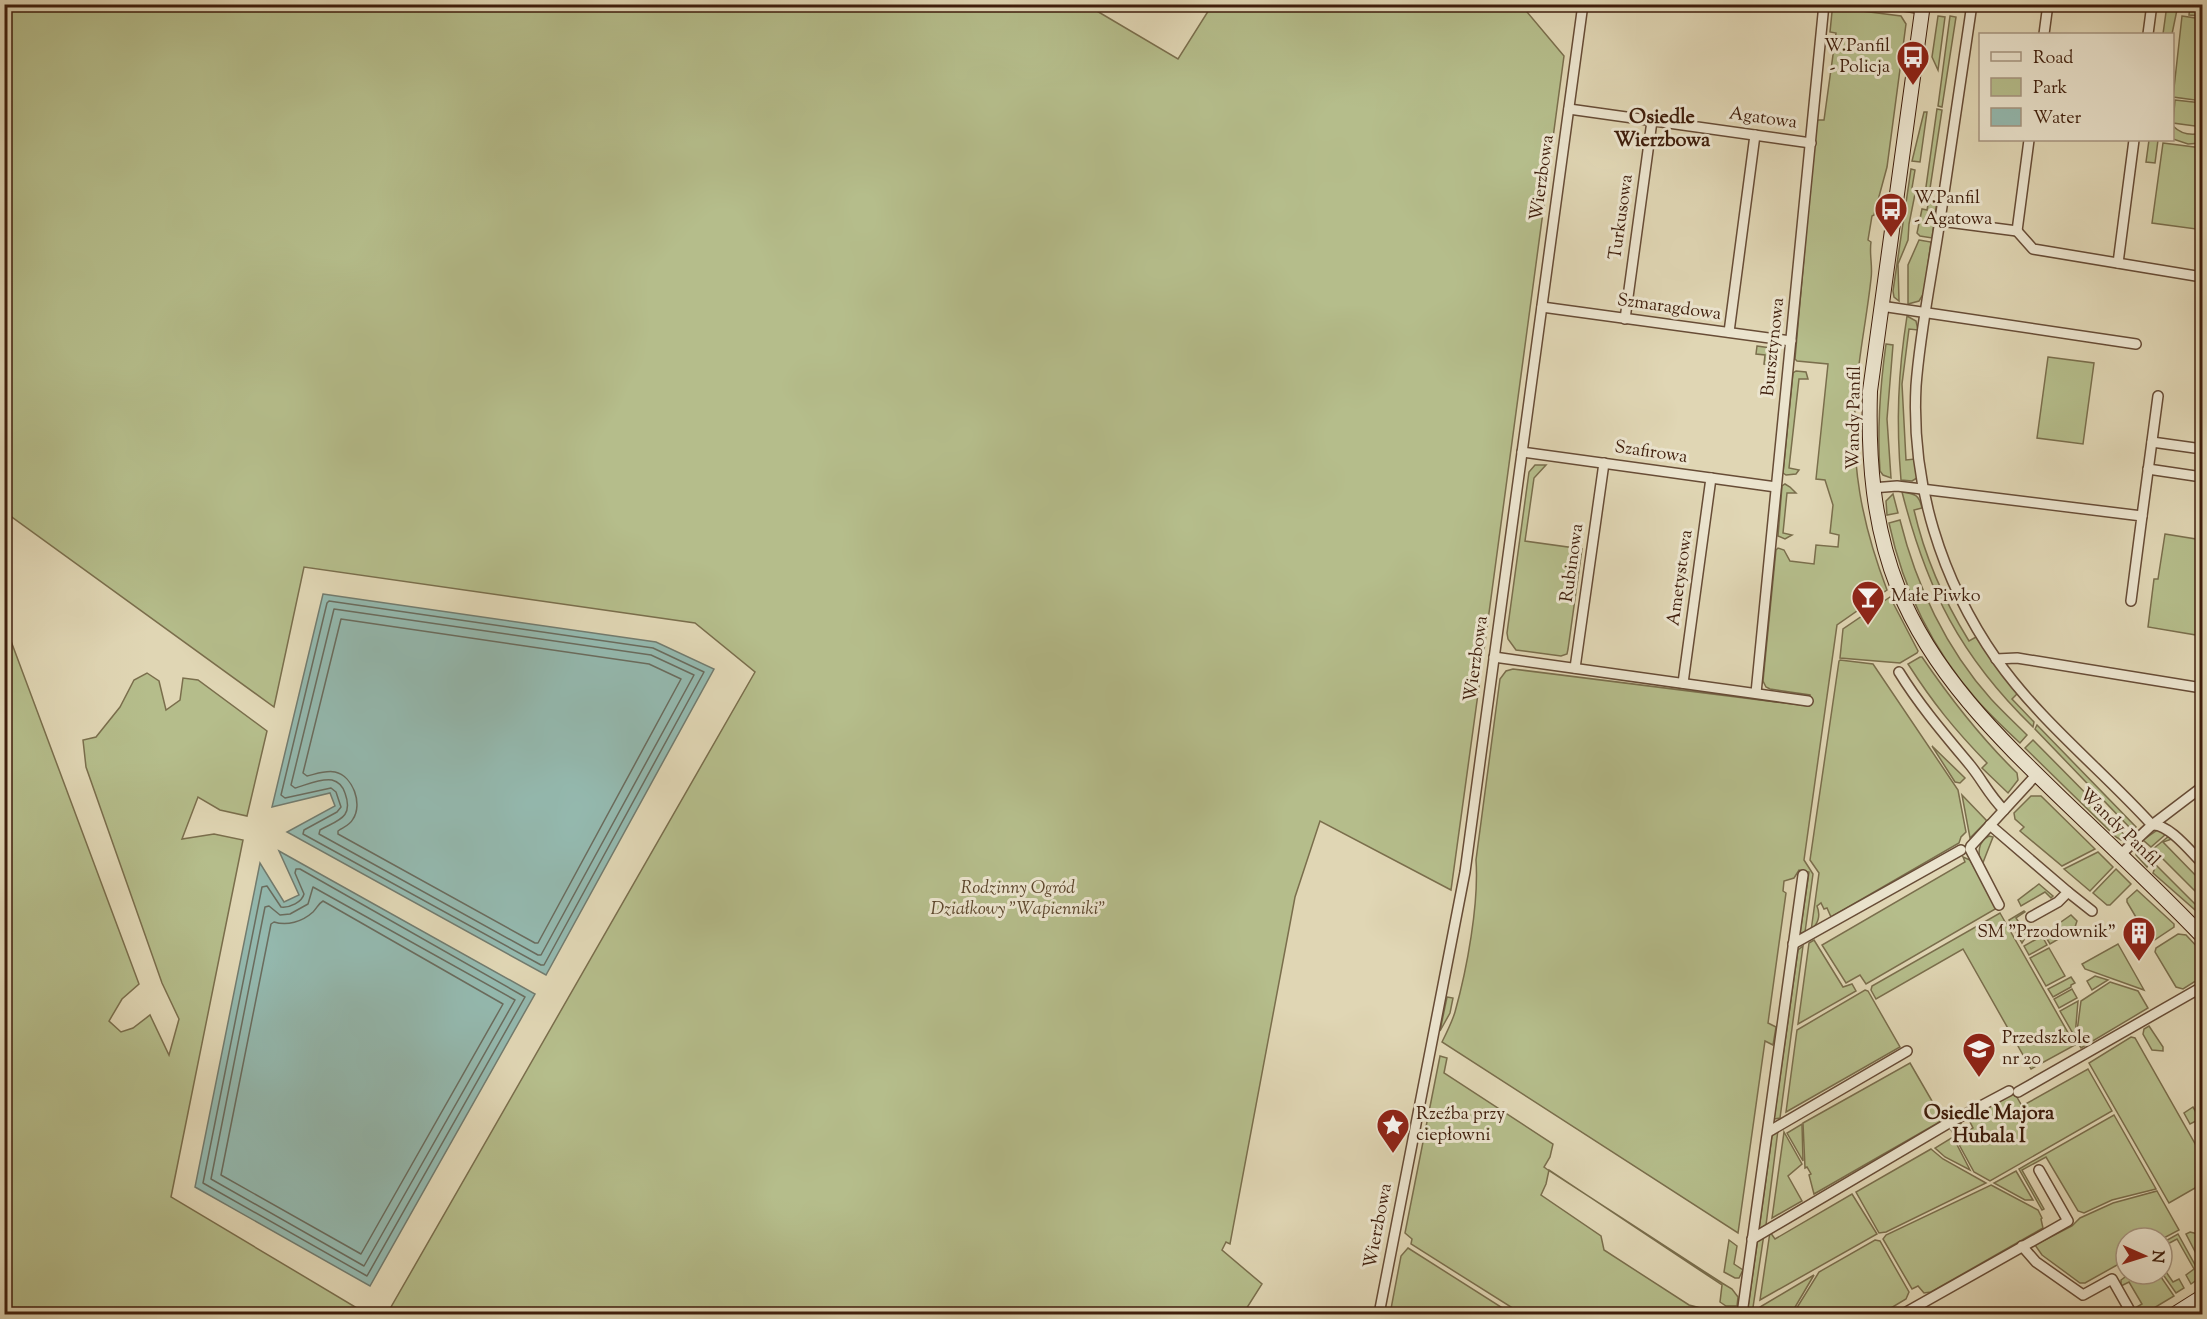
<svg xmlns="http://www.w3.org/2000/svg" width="2207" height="1319" font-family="'Sorts Mill Goudy',serif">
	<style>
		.green { fill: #b5bd8b; stroke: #7a6e4c; stroke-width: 1.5 }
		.water { fill: #94b9af; stroke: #727b6e; stroke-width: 1.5 }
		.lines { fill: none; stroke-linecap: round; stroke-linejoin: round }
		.shore { stroke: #6a6c5e; stroke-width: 1.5 }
		.street-casing { stroke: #674c36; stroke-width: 12 }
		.secondary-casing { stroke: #3f1e0c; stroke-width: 16 }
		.street { stroke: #ebe4ce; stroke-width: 9 }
		.secondary { stroke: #ebe4ce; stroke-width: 14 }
		.labels { text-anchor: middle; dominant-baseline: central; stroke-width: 6; stroke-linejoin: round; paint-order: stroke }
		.poi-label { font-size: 18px; fill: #3f1e0c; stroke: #ebe4ce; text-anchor: start }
		.street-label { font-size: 18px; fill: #3f1e0c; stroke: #ebe4ce }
		.park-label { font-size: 18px; font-style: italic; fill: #5c462c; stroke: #ebe4ce }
		.neighbourhood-label { font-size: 20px; font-weight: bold; fill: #3f1e0c; stroke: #ebe4ce }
	</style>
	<rect width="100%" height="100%" fill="#e0d6b4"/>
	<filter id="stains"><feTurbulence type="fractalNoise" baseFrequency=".00333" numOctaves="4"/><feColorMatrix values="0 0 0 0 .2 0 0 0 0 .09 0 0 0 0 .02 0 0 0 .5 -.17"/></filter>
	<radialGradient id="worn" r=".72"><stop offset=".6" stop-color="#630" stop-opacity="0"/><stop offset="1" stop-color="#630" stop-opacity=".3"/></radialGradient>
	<g class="green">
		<path d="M 1085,4 L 1178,59 L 1212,5 L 1469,4 L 1471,7 L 1522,6 L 1564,56 L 1484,650 C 1477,657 1477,663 1481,672 L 1451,890 L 1320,821 L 1295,897 L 1230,1244 L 1226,1242 L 1222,1250 L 1262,1284 L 1243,1314 L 387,1314 L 755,672 L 695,623 L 304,567 L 274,707 L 5,512 L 5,5 Z"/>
		<polygon points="2167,5 2178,5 2172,34 2163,34"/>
		<polygon points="2190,5 2202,5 2202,16 2189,15"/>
		<path d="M 1838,8 L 1901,16 L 1906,24 L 1887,167 L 1874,215 L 1872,216 L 1868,240 L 1871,242 C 1869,254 1873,266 1871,279 C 1867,316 1859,354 1856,392 C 1850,464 1862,524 1887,590 L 1837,625 L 1804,860 L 1813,874 L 1805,932 L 1800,933 L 1809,872 L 1799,870 L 1794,878 L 1784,881 L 1783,891 L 1786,893 L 1768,1023 L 1776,1027 L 1773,1045 L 1765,1041 L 1738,1233 L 1442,1042 C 1447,1032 1452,1022 1455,1012 C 1467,969 1479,904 1476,860 L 1500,679 L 1506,671 L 1513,669 L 1809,706 L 1810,695 L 1770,689 L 1766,687 L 1763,681 L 1776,550 L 1778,548 L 1784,550 L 1790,561 L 1814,564 L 1816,545 L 1838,547 L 1839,535 L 1830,533 L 1833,505 L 1825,480 L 1816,479 L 1828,364 L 1797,361 L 1795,359 L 1816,120 L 1824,120 L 1836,33 L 1830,32 L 1832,12 Z"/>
		<polygon points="1938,16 1945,17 1938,70 1932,57"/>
		<polygon points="1950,16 1956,17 1942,107 1938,106"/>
		<polygon points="2182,16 2202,19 2202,101 2173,97"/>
		<polygon points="2175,100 2202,103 2202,127 2173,123"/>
		<polygon points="1937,109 1942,110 1929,195 1925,194"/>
		<polygon points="1924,112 1927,112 1920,162 1912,161"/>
		<path d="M 2173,126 C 2181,134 2191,136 2202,133 L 2202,143 L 2188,144 L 2173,139 Z"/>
		<polygon points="2149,140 2158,140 2155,163 2146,162"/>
		<polygon points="2163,143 2202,148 2202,180 2196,229 2152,223"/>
		<polygon points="1911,169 1915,170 1912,188 1916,189 1909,224 1908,240 1898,264 1899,301 1894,297 1893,291"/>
		<polygon points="1929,200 1937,201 1932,238 1920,236 1917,233 1922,209 1927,210"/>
		<polygon points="1919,240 1931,242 1924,293 1919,301 1908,304 1908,265"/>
		<path d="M 1907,316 L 1916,321 L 1918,330 L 1909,329 L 1902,384 L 1906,460 L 1915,459 L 1917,478 L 1912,481 L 1901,480 C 1896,422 1898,373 1907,316 Z"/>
		<path d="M 1886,344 L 1893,345 L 1887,419 L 1891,478 L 1883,475 L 1880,471 C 1877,428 1880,387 1886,344 Z"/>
		<polygon points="1757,346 1771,348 1778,352 1776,379 1773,379 1774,365 1764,364 1765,355 1756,354"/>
		<polygon points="2048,357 2094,363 2083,444 2037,438"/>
		<polygon points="1796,371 1806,372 1808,379 1799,379 1789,468 1799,470 1796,474 1786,475 1783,473 1793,373"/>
		<polygon points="1535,465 1546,465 1534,478 1525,541 1582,549 1568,649 1567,654 1561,656 1516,650 1508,639 1507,633 1529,472"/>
		<polygon points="1785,484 1790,487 1796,493 1787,493 1783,533 1792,535 1785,539 1778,536 1782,486"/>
		<path d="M 1902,492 C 1916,494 1919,495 1922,508 L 1914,510 C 1925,558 1943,599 1969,641 L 1976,637 L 2018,693 L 2012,699 L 2034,722 L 2033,727 C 1960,656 1927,590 1902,492 Z"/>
		<polygon points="1893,494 1898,513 1887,515 1886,501"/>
		<path d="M 1900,520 C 1916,585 1946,649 1991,699 C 2003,712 2015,723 2027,735 L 2020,743 C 2005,729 1990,715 1977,700 C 1932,649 1903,589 1889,523 Z"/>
		<polygon points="2165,534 2202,540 2202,636 2148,627 2154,579 2158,579"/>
		<polygon points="1890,597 1918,651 1917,653 1900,663 1840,658 1843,629"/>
		<polygon points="5,625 139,984 122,999 109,1021 121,1032 133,1028 150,1015 169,1055 179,1019 162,983 86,767 83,740 96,737 120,707 134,680 147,673 159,681 166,710 180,700 183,678 198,680 267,731 247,816 220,810 198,797 182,839 214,834 243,840 171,1197 367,1314 5,1314"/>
		<path d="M 1920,657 L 1922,657 C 1950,698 1981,738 2017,773 L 2018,780 L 2008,793 L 1982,768 L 1987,763 C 1954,729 1933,703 1908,664 Z"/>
		<path d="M 1840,660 L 1873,664 L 1958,790 L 1966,832 L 1961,837 L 1959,843 L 1831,917 L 1827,908 L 1824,909 L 1821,903 L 1817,906 C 1821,916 1818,923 1811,931 L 1819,873 L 1810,860 L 1839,661 Z"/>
		<polygon points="2037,725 2136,827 2132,830 2035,729"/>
		<polygon points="2033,740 2115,823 2127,839 2121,840 2116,837 2025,748"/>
		<polygon points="1932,746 1965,778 1960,783 1955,782"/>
		<polygon points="1962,795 1987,821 1970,838"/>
		<polygon points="2031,796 2041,796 2095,849 2062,866 2020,831 2024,827 2015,819 2014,813"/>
		<polygon points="2159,829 2166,834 2151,847 2143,840"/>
		<path d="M 1989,836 L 1993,837 L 1982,865 C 1977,854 1978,841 1989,836 Z"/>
		<polygon points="2169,836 2172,839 2163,842 2202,882 2202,898 2153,849"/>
		<polygon points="2136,847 2151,860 2147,867 2136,855"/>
		<polygon points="2098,852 2113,867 2090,891 2064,869"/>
		<polygon points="1963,857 1970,860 1997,908 1866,984 1860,975 1846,983 1822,945 1965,862"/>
		<polygon points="2156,865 2202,911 2202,916 2153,873"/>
		<polygon points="2116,869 2131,884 2110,905 2107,905 2093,893"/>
		<polygon points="2039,884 2053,896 2051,898 2045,892 2021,906 2018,900"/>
		<polygon points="2137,890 2174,924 2174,927 2153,941 2150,941 2127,902 2127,899"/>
		<polygon points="2024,911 2025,912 2016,918 2027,935 2022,943 2009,920"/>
		<polygon points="2000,913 2075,1045 2031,1069 1963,949 1876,999 1871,990 1872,986"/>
		<polygon points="2071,915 2077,921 2074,930 2050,944 2044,934"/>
		<polygon points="2178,934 2186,935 2202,952 2202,977 2183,989 2176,987 2155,952 2156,948"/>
		<polygon points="2042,936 2047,945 2029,955 2024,946"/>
		<polygon points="1814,940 1843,987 1852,984 1856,991 1798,1024 1809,943"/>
		<polygon points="2118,944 2144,990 2085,969 2082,964"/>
		<polygon points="1803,946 1780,1118 1774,1119 1798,950"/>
		<polygon points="2049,948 2065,976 2046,986 2030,958"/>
		<polygon points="2095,976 2108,980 2092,990 2087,981"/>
		<polygon points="2071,977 2075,983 2071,985 2071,987 2053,997 2048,989"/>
		<polygon points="2110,982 2138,991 2148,1008 2081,1048 2076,1039 2081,1001"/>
		<polygon points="2072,989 2077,998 2059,1008 2054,999"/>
		<polygon points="1865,990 1868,991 1900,1047 1786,1112 1797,1030"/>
		<polygon points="1447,997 1453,998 1450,1013 1440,1031"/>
		<polygon points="2078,1001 2075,1037 2060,1011"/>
		<polygon points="2149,1026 2163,1047 2163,1051 2152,1050 2143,1034 2144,1029"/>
		<polygon points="2131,1037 2135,1038 2202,1156 2202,1184 2169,1203 2089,1063"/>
		<polygon points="1440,1056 1447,1058 1444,1073 1553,1144 1550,1157 1544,1167 1548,1170 1722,1283 1732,1289 1738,1297 1737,1306 1726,1306 1720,1302 1722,1285 1549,1170 1546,1184 1541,1195 1601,1236 1604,1250 1689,1305 1724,1314 1522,1314 1411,1244 1412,1239 1405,1233"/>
		<polygon points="1910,1063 1943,1120 1814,1194 1809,1175 1811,1174 1807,1167 1805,1168 1803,1123"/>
		<polygon points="2088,1069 2112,1111 1990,1181 1974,1172 1950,1128 1960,1122 1966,1132 1973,1128 1968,1118 2014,1092 2022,1106"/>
		<polygon points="2193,1107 2200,1119 2190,1124 2184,1113"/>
		<polygon points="2114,1115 2156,1189 2112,1200 2084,1213 2078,1211 2046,1157 2022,1170 2044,1209 2042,1210 2019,1169"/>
		<polygon points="1802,1124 1803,1161 1787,1133"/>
		<polygon points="1778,1130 1766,1225 1759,1229 1772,1135"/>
		<polygon points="1784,1132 1802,1164 1788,1176 1802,1201 1772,1218"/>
		<polygon points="1953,1137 1970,1170 1945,1157 1935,1148"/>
		<polygon points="1931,1149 1943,1159 1986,1183 1886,1232 1879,1233 1856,1192"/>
		<polygon points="2016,1171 2033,1200 2025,1200 1994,1183"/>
		<polygon points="1991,1185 2038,1210 2042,1218 2041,1219 2043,1228 1931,1292 1924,1293 1918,1286 1912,1289 1883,1239 1886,1235"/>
		<polygon points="2157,1191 2179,1230 2162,1239 2126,1238 2126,1260 2085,1283 2080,1283 2042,1255 2035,1245 2072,1226 2080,1218 2113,1203"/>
		<polygon points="1852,1194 1877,1234 1760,1300 1770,1232 1775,1239"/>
		<polygon points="2190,1232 2202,1235 2202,1265 2186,1234"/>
		<polygon points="1764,1234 1752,1314 1747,1314 1758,1237"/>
		<polygon points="2178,1234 2199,1272 2198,1279 2191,1284 2186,1275 2194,1269 2177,1239 2162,1247 2162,1243"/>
		<polygon points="1729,1240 1737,1246 1734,1264 1743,1270 1739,1278 1735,1278 1724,1272"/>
		<polygon points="1875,1240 1880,1241 1909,1292 1906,1299 1881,1314 1793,1314 1819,1272"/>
		<polygon points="1408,1248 1512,1314 1390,1314 1401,1256"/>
		<polygon points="2126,1266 2126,1274 2159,1274 2174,1296 2144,1314 2125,1314 2142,1304 2129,1282 2121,1286 2121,1280 2125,1277 2121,1268"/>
		<polygon points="2162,1266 2173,1282 2179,1279 2184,1288 2176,1293 2162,1273"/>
		<polygon points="1814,1275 1791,1314 1758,1314 1760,1307"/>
	</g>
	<g class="water">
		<polygon points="323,594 656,642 714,669 546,975 287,832 335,806 330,793 272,807"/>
		<polygon points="279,851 535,994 370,1286 195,1187 260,863 284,902 299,895"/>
	</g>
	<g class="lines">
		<g class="shore">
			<polygon points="329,601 653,648 704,672 544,965 541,965 303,834 304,830 337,812 341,807 336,792 331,788 285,798 281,795 327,603"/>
			<path d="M 334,609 L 651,655 L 694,675 L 541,955 L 538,955 L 319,834 L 320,830 C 338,820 354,818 345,793 C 343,787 340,782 332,780 C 321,778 306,785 295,788 L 291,785 Z"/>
			<path d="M 341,619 L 649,664 L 681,679 L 538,943 L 535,943 L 338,834 L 338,831 C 344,827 350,825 353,819 C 363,804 353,776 335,772 C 326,770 316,774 307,776 L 303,773 Z"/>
			<path d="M 296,869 L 300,869 L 525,997 L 367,1276 L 203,1183 L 262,887 L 267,886 L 281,907 C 290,908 302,902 304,894 L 295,873 Z"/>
			<polygon points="313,887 515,1000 364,1266 211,1179 265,907 269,906 280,915 290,914 308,904"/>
			<path d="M 323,901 L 503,1004 L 361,1254 L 221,1175 L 271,924 L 274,922 C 287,926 302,922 313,912 C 317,908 318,904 323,901 Z"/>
		</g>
		<defs>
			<g id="street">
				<polyline points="1892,4 1923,9"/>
				<path d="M 1972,4 C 1962,76 1951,148 1940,220 C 1932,275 1920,331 1916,386 C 1911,484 1941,580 1997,660 C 2040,721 2102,770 2152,825 L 2120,855"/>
				<polyline points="2044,34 2048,4"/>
				<polyline points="2148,34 2152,4"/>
				<polyline points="1569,109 1811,143"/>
				<polyline points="1940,221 2017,231"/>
				<polyline points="2017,231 2033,249 2202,277"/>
				<polyline points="2017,231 2029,140"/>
				<polyline points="2118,263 2134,140"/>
				<polyline points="1881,306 2136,344"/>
				<polyline points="1542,307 1791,341"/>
				<polyline points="1625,319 1652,121"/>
				<polyline points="1729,332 1755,135"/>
				<polyline points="2152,442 2202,449"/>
				<polyline points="1522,452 1776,487"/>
				<polyline points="2148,469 2202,477"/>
				<polyline points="1872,488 1897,486 2142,516 2131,601"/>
				<polyline points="2142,516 2158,396"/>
				<polyline points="1494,657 1808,701"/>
				<polyline points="1996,659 2017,658 2202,688"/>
				<polyline points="1575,668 1604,463"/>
				<path d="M 1899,672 C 1920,706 1945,735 1970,765 C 1983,781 1989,795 2004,810"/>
				<polyline points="1683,683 1711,478"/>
				<polyline points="1756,693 1824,4"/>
				<polyline points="1990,825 2068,892 2058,902 2031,917"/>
				<path d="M 2152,825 C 2168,823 2191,852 2202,863"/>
				<polyline points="2152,825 2202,787"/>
				<polyline points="2068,892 2092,911"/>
				<polyline points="1999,905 1970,849 1971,846 2037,774"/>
				<polyline points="1793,944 1961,850"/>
				<polyline points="2018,1092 2202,987"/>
				<polyline points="1768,1132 1907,1051"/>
				<polyline points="1752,1239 1947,1124 2009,1091"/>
				<polyline points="2022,1246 2036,1262 2083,1295 2112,1279 2129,1309"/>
				<polyline points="1379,1314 1465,872 1583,4"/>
				<polyline points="1742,1314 1803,875"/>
				<polyline points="1903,1314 2068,1221 2039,1170"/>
			</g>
			<g id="secondary">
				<path d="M 1923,4 L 1870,391 C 1868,459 1873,525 1898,588 C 1932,673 1998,737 2062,799 C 2109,844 2157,889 2202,936"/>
				<polyline points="2175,1314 2202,1297"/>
			</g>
		</defs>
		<use href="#street" class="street-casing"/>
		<use href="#secondary" class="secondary-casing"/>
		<use href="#street" class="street"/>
		<use href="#secondary" class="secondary"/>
	</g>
	<defs>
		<symbol id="bus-pin" viewBox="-11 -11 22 30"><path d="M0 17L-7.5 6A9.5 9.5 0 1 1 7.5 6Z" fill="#8f2418" stroke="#ebe4ce"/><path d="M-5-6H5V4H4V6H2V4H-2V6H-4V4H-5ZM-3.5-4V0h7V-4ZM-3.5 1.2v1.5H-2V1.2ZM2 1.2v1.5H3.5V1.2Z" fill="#fff"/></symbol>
		<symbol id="bar-pin" viewBox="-11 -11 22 30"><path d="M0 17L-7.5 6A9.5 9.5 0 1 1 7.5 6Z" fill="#8f2418" stroke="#ebe4ce"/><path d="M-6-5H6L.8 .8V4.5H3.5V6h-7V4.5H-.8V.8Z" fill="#fff"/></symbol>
		<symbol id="building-pin" viewBox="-11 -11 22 30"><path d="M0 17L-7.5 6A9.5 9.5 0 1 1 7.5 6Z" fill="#8f2418" stroke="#ebe4ce"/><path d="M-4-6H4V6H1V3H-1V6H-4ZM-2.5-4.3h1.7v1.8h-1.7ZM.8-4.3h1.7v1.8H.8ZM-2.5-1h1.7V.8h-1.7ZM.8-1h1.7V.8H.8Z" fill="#fff"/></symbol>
		<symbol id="school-pin" viewBox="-11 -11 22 30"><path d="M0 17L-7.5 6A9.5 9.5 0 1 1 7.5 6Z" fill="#8f2418" stroke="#ebe4ce"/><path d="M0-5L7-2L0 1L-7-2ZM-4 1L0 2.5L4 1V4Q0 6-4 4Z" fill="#fff"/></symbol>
		<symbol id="sight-pin" viewBox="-11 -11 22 30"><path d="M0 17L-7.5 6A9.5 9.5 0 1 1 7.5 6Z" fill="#8f2418" stroke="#ebe4ce"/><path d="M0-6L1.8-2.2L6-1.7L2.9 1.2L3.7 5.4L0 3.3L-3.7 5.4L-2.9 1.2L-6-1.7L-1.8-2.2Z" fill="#fff"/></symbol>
	</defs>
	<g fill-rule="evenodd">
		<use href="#bus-pin" x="1894" y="38" width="38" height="52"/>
		<use href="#bus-pin" x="1872" y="190" width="38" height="52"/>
		<use href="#bar-pin" x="1849" y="578" width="38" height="52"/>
		<use href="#building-pin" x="2120" y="914" width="38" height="52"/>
		<use href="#school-pin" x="1960" y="1030" width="38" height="52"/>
		<use href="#sight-pin" x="1374" y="1106" width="38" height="52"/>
	</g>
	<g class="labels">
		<g class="poi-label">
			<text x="1890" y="47" text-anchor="end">W.Panfil<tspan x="1890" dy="21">- Policja</tspan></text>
			<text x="1914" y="199">W.Panfil<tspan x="1914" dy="21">- Agatowa</tspan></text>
			<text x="1891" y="597">Małe Piwko</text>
			<text x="2116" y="933" text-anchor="end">SM "Przodownik"</text>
			<text x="2002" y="1039">Przedszkole<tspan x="2002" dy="21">nr 20</tspan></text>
			<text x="1416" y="1115">Rzeźba przy<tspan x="1416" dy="21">ciepłowni</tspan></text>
		</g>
		<g class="street-label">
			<text transform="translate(1763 119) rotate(8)">Agatowa</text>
			<text transform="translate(1543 178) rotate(-82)">Wierzbowa</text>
			<text transform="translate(1622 217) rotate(-82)">Turkusowa</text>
			<text transform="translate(1669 308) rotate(8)">Szmaragdowa</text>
			<text transform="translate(1774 347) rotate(-84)">Bursztynowa</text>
			<text transform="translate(1855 418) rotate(-89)">Wandy Panfil</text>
			<text transform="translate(1651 453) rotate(8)">Szafirowa</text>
			<text transform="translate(1573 563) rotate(-82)">Rubinowa</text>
			<text transform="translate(1681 578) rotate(-82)">Ametystowa</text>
			<text transform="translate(1477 659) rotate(-82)">Wierzbowa</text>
			<text transform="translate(2119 828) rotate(44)">Wandy Panfil</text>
			<text transform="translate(1379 1226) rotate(-79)">Wierzbowa</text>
		</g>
		<g class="park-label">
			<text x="1018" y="889">Rodzinny Ogród<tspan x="1018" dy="21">Działkowy "Wapienniki"</tspan></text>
		</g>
		<g class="neighbourhood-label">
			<text x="1662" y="118">Osiedle<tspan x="1662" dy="23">Wierzbowa</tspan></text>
			<text x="1989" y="1114">Osiedle Majora<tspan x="1989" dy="23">Hubala I</tspan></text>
		</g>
	</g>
	<rect width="2207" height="1319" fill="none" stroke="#e0d6b4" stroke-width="24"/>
	<rect x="6" y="6" width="2195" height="1307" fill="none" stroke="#3f1e0c" stroke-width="3"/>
	<rect x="12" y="12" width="2183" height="1295" fill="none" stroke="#3f1e0c" stroke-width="1.5"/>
	<rect x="1979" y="33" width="195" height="108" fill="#ebe4ce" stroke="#a69580" stroke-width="1.5"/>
	<rect x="1991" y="52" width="30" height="9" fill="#ebe4ce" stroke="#a69580" stroke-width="1.5"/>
	<text x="2033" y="63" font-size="18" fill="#3f1e0c">Road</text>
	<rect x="1991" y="78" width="30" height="18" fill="#b5bd8b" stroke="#a69580" stroke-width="1.5"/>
	<text x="2033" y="93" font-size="18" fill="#3f1e0c">Park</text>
	<rect x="1991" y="108" width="30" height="18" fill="#94b9af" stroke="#a69580" stroke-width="1.5"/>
	<text x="2033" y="123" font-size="18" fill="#3f1e0c">Water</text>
	<g transform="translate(2144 1256) rotate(93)"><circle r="28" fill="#ebe4ce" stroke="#a69580" stroke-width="1.5"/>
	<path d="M0-4.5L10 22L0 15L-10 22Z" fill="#8f2418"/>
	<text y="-9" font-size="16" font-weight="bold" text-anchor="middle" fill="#3f1e0c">N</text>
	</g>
	<rect width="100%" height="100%" filter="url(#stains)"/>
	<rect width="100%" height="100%" fill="url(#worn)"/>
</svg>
